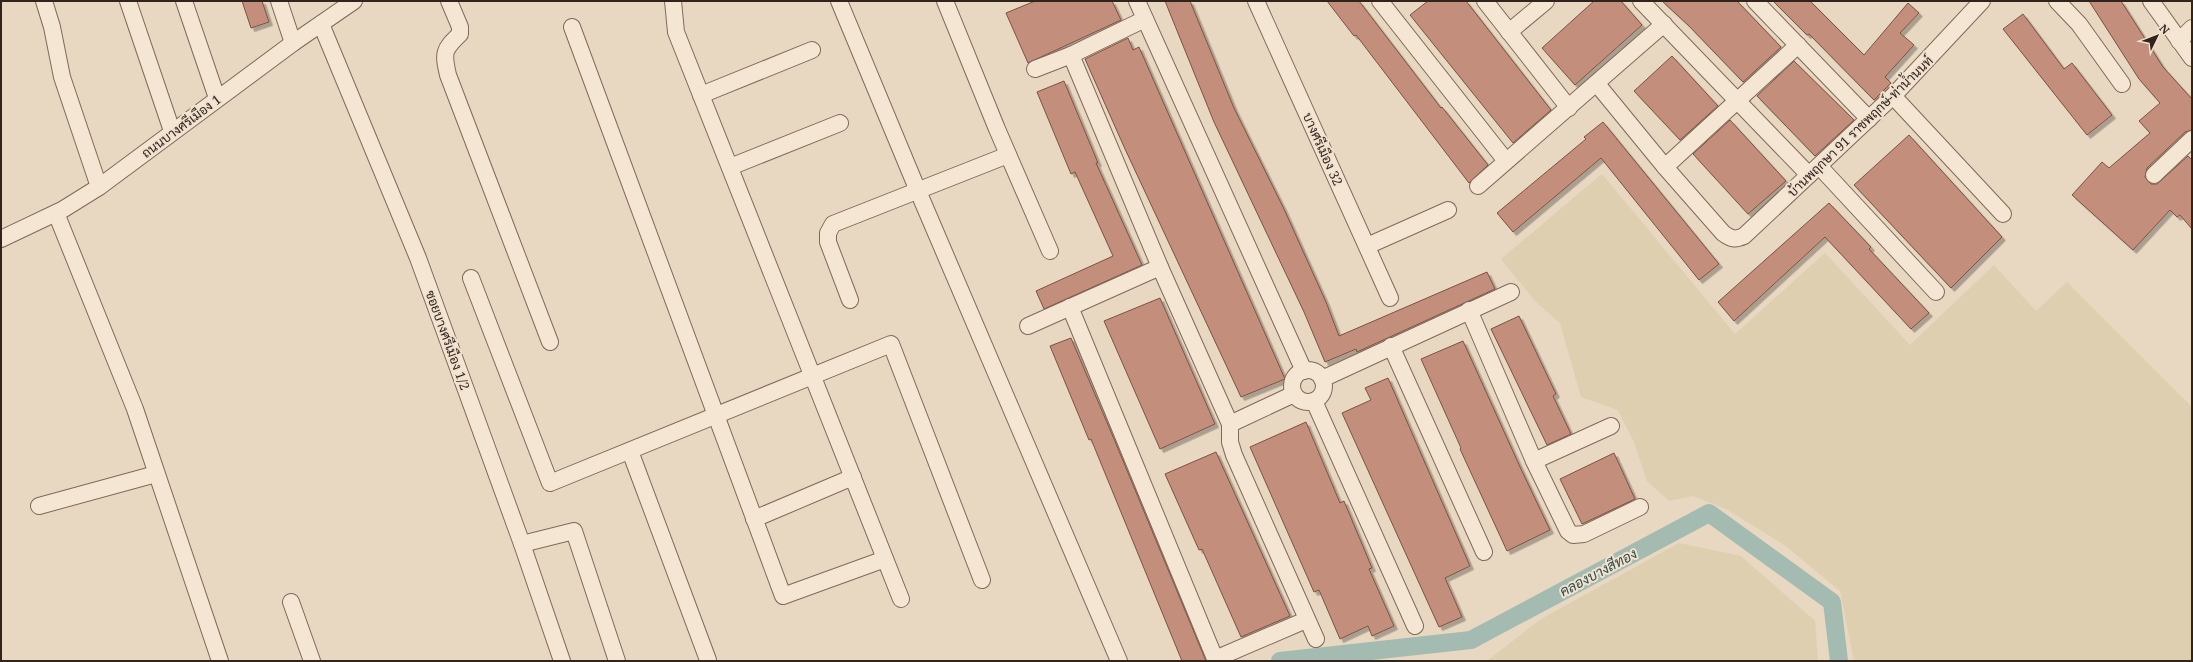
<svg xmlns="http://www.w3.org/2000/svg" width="2193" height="662" font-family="'Noto Serif',Sarabun,serif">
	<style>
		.farmland { fill: #ddcfb0 }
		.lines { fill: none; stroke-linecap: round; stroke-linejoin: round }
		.canal { stroke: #a3bbb1; stroke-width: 18 }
		.building { fill: #c38e7b; stroke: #7c5243; filter: url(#shadow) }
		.minor-casing { stroke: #80695b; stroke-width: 18 }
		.minor { stroke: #f4e6d3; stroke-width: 16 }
		.labels { text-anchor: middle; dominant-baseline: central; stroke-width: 4; stroke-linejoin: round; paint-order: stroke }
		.street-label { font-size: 13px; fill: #31241d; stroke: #f1e2d0 }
		.water-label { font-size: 14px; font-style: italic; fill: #2e4f49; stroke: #f1e2d0 }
	</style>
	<defs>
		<filter id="shadow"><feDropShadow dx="3.5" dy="3.5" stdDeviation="0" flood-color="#0004"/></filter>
	</defs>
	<rect width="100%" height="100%" fill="#e8d7c1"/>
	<g class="farmland">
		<polygon points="1602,174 1735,334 1825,253 1910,345 1994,265 2036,311 2067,282 2192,407 2192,661 1854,661 1840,591 1786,546 1726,509 1693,496 1669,501 1647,481 1634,442 1618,410 1581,397 1560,323 1536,302 1501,259"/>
		<polygon points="1679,543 1741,556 1815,621 1818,661 1487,661 1541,619"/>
	</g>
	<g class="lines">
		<polyline class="canal" points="1280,661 1471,640 1709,513 1832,602 1839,661"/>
	</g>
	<g class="building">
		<polygon points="242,1 262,1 269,22 251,28"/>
		<polygon points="1035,1 1112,1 1121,20 1028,63 1006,13"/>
		<polygon points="1165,1 1190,1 1234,108 1284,209 1326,302 1339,336 1487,272 1495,289 1357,352 1356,349 1325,362 1304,312 1214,122"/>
		<polygon points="1327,1 1359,1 1441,108 1442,107 1488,165 1469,183 1356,35 1354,36"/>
		<polygon points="1428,1 1466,1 1551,110 1513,143 1410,15"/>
		<polygon points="1594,1 1621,1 1642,25 1575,85 1542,48"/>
		<polygon points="1662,1 1737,1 1781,47 1743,82 1688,25"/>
		<polygon points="1773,1 1810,1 1864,55 1908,3 1919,13 1900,33 1914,45 1885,77 1891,83 1874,100 1809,34 1807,35"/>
		<polygon points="2089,1 2121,1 2163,67 2192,99 2192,130 2185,132 2147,168 2145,177 2151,184 2157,184 2188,156 2192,160 2192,229 2180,215 2177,217 2170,210 2133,250 2072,195 2102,162 2109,168 2150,133 2139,121 2160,103 2139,79"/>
		<polygon points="2023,14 2064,69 2072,63 2112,115 2087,135 2003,29"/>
		<polygon points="1128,38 1133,50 1139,47 1285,379 1241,397 1125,149 1085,59"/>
		<polygon points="1672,56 1718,106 1680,140 1634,91"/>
		<polygon points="1794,61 1854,120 1815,156 1757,96"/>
		<polygon points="1064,81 1098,163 1096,163 1142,265 1044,309 1036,291 1113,256 1075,172 1071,174 1037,92"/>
		<polygon points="1730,120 1786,181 1748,214 1693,154"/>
		<polygon points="1603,122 1719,264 1699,280 1601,158 1513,232 1497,213 1586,139 1584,137"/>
		<polygon points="1909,135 2002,237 1951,288 1854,185"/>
		<polygon points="1829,203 1871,247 1869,249 1929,313 1911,329 1825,237 1734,321 1718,302"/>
		<polygon points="1160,298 1215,424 1160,449 1104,321"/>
		<polygon points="1519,316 1556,394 1553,396 1571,434 1547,445 1491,329"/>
		<polygon points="1071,338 1114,439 1206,661 1182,661 1091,439 1089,440 1050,346"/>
		<polygon points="1463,341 1521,469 1550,530 1507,551 1460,449 1461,448 1421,359"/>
		<polygon points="1388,378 1470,566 1445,578 1462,617 1439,627 1342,413 1371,400 1365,388"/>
		<polygon points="1306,422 1340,503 1344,501 1372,568 1369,569 1394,626 1372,636 1368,626 1340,639 1319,590 1314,592 1250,447"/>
		<polygon points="1216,452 1290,616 1241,637 1202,549 1199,550 1165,474"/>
		<polygon points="1614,453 1635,499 1582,524 1560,479"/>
	</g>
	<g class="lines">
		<defs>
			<g id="minor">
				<polyline points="44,1 52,27 62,77 99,187"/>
				<polyline points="128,1 172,131"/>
				<polyline points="184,1 217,98"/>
				<polyline points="279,1 293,43"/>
				<path d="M 449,1 L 460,27 L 460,34 C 443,50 443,53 448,75 L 550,342"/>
				<polyline points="673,1 676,32 901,599"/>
				<polyline points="839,1 918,191 1119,661"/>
				<polyline points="945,1 997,129 1050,251"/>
				<polyline points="1137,1 1304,371"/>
				<polyline points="1256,1 1390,298"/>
				<polyline points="1380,1 1506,161"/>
				<polyline points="1485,1 1569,108"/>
				<polyline points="1641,1 1809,175"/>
				<polyline points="1755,1 1869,119"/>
				<polyline points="2057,1 2079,24 2122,84"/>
				<polyline points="2151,1 2192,58"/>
				<polyline points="321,24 418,258 522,544 562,661"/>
				<polyline points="572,27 783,596 885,559"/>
				<polyline points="1509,32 1546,1"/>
				<polyline points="2179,41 2192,28"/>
				<polyline points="1071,55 1160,267 1230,424 1230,442 1234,455 1316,639"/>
				<polyline points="1035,69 1071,55 1145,19"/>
				<path d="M 1597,84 L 1665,167 L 1723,233 C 1731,239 1735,240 1744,236 L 1893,96 L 1982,1"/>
				<polyline points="701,95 812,50"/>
				<polyline points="1893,96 2003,214"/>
				<polyline points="1819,166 1936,292"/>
				<polyline points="730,167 840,123"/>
				<polyline points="1665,167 1798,45"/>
				<polyline points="2154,175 2192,139"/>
				<polyline points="1478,186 1664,24"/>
				<polyline points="56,213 135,409 220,661"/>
				<polyline points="1,239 62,210 99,187 293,43 354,1"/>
				<polyline points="1367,246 1448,210"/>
				<polyline points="471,278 550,483 891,344 982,580"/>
				<polyline points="850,300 828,242 828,233 833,224 1008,155"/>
				<polyline points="1070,307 1216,661"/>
				<polyline points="1469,310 1534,461 1568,531 1573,535 1584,534 1640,507"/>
				<polyline points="1028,326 1160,267"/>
				<polyline points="1391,346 1484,552"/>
				<circle cx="1308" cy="386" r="16"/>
				<polyline points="1322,379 1511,292"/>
				<polyline points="1314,401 1415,626"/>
				<polyline points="1230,424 1294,394"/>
				<polyline points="630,451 708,660"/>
				<polyline points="1534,461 1611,426"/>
				<polyline points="39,506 156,474"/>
				<polyline points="754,519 853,477"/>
				<polyline points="522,544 574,531 617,661"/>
				<polyline points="291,602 312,661"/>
				<polyline points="1215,659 1306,620"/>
			</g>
		</defs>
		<use href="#minor" class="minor-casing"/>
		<use href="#minor" class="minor"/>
	</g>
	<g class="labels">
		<g class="street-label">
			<text transform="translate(181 126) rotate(-37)">ถนนบางศรีเมือง 1</text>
			<text transform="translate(1860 126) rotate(-44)">บ้านพฤกษา 91 ราชพฤกษ์-ท่าน้ำนนท์</text>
			<text transform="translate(1323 149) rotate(66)">บางศรีเมือง 32</text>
			<text transform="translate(448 340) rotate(70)">ซอยบางศรีเมือง 1/2</text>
		</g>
		<g class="water-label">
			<text transform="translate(1598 572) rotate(-28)">คลองบางสีทอง</text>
		</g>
	</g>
	<rect width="2193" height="662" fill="none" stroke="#31241d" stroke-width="4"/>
	<g transform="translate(2157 36) rotate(47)" stroke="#f1e2d0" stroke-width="3" paint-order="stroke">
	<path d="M0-3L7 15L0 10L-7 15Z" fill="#31241d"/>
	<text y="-6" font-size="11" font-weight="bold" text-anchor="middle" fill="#31241d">N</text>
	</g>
</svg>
